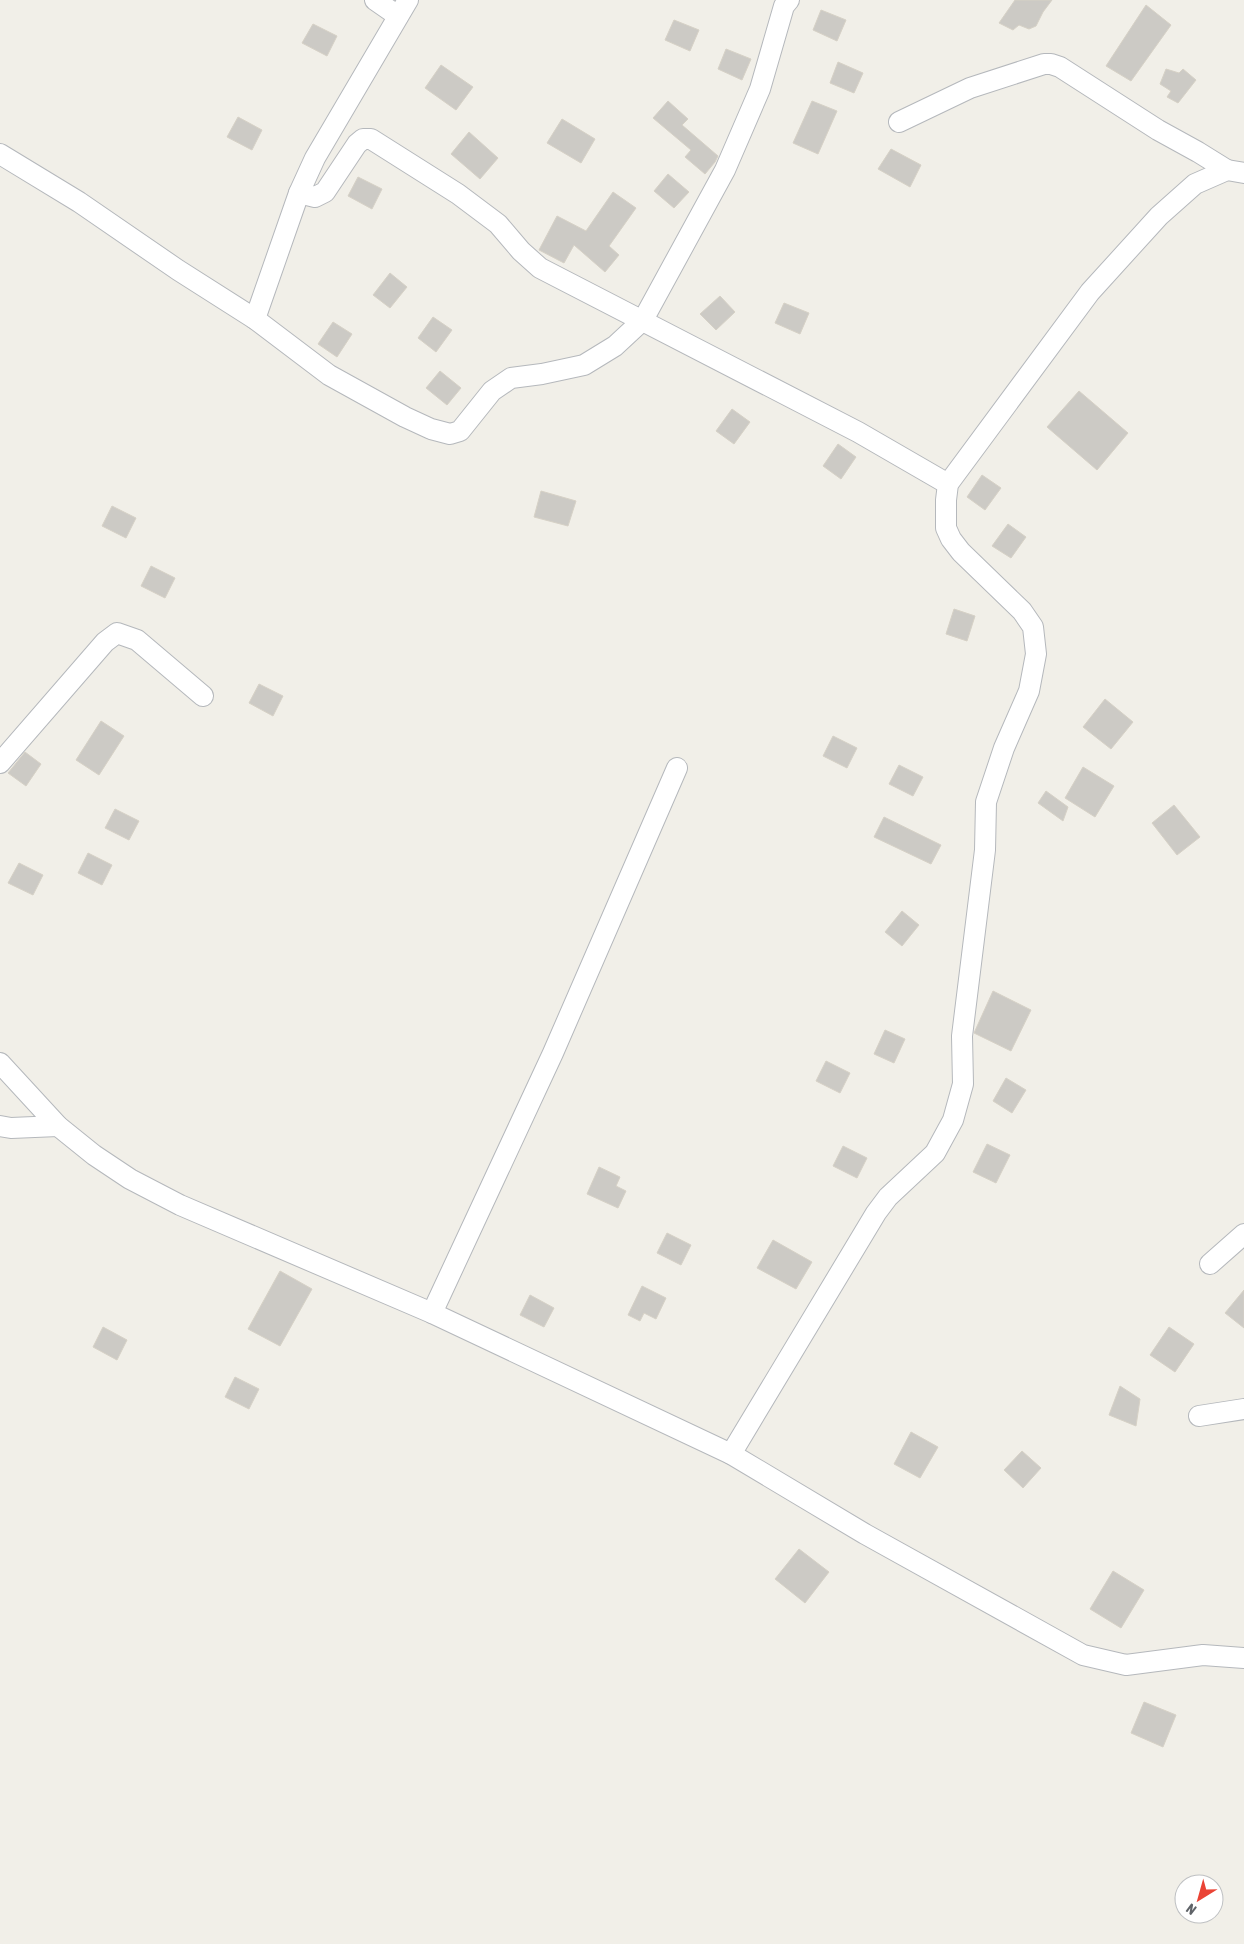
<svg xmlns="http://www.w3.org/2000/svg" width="1244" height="1944" font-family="'Asap Condensed',sans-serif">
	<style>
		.building { fill: #cccac5; stroke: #d6d1c6 }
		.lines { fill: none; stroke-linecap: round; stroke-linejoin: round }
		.minor-casing { stroke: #b5b8bc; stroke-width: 22 }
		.minor { stroke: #fff; stroke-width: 20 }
	</style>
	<rect width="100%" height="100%" fill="#f1efe8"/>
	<g class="building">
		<polygon points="1015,0 1052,0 1043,12 1036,26 1029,29 1019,25 1013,30 999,23"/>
		<polygon points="1146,5 1171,25 1131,81 1106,66"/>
		<polygon points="821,10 846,20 837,41 813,30"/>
		<polygon points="674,20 699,30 690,51 665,40"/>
		<polygon points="313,24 337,36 327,56 302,43"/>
		<polygon points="726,49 751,59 742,80 718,69"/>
		<polygon points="838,62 863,73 854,93 830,83"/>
		<polygon points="441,65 473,87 456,110 425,88"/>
		<polygon points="1166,69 1179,73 1183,69 1196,80 1178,103 1167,97 1171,91 1160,84"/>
		<polygon points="668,101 688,119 682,125 718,156 715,162 705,174 685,157 691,150 653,118"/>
		<polygon points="812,101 837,111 818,154 793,143"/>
		<polygon points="238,117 262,130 252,150 227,137"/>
		<polygon points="562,119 595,139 581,163 547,143"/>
		<polygon points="469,132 498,158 480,179 451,154"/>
		<polygon points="891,149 921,165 910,187 878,169"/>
		<polygon points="668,174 689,192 674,208 654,191"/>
		<polygon points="358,177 382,189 372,209 348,196"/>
		<polygon points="613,192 636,208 609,246 619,255 605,272 574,245 564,263 539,250 557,216 586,231"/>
		<polygon points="390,273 407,287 390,308 373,295"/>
		<polygon points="720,296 735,312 716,330 700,314"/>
		<polygon points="784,303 809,313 800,334 775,323"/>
		<polygon points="433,317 452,330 436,352 418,338"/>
		<polygon points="333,322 352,334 337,357 318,344"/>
		<polygon points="440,371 461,388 447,405 426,388"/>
		<polygon points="1079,391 1128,433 1097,470 1047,427"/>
		<polygon points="732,409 750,422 734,444 716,431"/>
		<polygon points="838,444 856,457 841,479 823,466"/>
		<polygon points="982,475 1001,488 985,510 967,497"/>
		<polygon points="541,491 576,501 568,526 534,517"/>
		<polygon points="112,506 136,518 126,538 102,526"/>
		<polygon points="1008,524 1026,537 1011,558 992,546"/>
		<polygon points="151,566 175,578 165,598 141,586"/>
		<polygon points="954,609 975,616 967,641 946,634"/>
		<polygon points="259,684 283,696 273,716 249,703"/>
		<polygon points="1105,699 1133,722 1111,749 1083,727"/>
		<polygon points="101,721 124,736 99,775 76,760"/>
		<polygon points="833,736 857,748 847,768 823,756"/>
		<polygon points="25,752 41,764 26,786 8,773"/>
		<polygon points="899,765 923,777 913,796 889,784"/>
		<polygon points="1083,767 1114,786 1095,817 1065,798"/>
		<polygon points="1046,791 1068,807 1063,821 1038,803"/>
		<polygon points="1174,805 1200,837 1177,855 1152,823"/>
		<polygon points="115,809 139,821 129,840 105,828"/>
		<polygon points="884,817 941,845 931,864 874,837"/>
		<polygon points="88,853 112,865 102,885 78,873"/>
		<polygon points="19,863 43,875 33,895 8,883"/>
		<polygon points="902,911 919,925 902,946 885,932"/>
		<polygon points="993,991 1031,1010 1011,1051 974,1033"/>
		<polygon points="885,1030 905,1039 894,1063 874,1054"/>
		<polygon points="826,1061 850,1073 840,1093 816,1081"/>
		<polygon points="1006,1078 1026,1090 1012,1113 993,1101"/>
		<polygon points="987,1144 1010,1155 996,1183 973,1172"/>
		<polygon points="843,1146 867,1158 857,1178 833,1166"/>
		<polygon points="599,1167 620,1177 616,1186 626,1191 618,1208 587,1194"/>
		<polygon points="667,1233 691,1245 681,1265 657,1253"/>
		<polygon points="773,1240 812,1262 796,1289 757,1268"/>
		<polygon points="280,1271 312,1289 280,1346 248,1329"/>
		<polygon points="642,1286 666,1298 656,1319 644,1313 640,1321 628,1315"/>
		<polygon points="1244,1290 1244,1328 1225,1313"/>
		<polygon points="530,1295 554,1308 544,1327 520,1315"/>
		<polygon points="103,1327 127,1340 117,1360 93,1347"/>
		<polygon points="1169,1327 1194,1344 1175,1372 1150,1355"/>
		<polygon points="235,1377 259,1389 249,1409 225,1397"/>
		<polygon points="1120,1386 1140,1399 1136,1426 1109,1415"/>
		<polygon points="911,1432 938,1447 920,1478 894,1464"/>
		<polygon points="1022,1451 1041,1468 1023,1488 1004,1470"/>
		<polygon points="799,1549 829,1572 805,1603 775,1579"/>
		<polygon points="1113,1571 1144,1590 1121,1628 1090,1609"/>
		<polygon points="1144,1702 1176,1715 1163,1747 1131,1733"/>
	</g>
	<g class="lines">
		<defs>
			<g id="minor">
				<polyline points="375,0 398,16"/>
				<polyline points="899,122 970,88 1044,64 1051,64 1060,67 1158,130 1198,152 1227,170"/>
				<polyline points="0,154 79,202 178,270 255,319 329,375 405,417 431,429 450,434 460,431 492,391 511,378 542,374 584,365 615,346 643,320 725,170 760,89 784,6 789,0"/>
				<polyline points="299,193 315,197 325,192 357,144 363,139 371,139 458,194 498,224 521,251 540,268 858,432 948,484"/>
				<polyline points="255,319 299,193 315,158 408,0"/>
				<polyline points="0,763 105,642 117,633 137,640 203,696"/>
				<polyline points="0,1063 58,1126 94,1155 130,1179 180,1205 432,1313 731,1454 865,1534 1083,1655 1126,1665 1203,1655 1244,1658"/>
				<polyline points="0,1126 11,1128 58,1126"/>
				<polyline points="1210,1264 1244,1234"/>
				<polyline points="432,1313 553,1053 677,768"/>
				<polyline points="1199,1416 1244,1409"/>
				<polyline points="731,1454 876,1213 888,1197 935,1153 953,1120 963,1084 962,1036 985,850 986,802 1004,748 1029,691 1036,654 1033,627 1022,611 961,552 951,539 946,528 946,500 948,484 1090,292 1159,216 1195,184 1227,170 1244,173"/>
			</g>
		</defs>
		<use href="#minor" class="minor-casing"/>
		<use href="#minor" class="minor"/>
	</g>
	<g transform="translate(1199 1899) rotate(217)"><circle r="24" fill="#ffffff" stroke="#bfc1c3"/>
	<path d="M0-4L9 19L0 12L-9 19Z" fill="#ea4335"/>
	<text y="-8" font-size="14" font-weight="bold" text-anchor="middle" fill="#5f6368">N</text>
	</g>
</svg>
